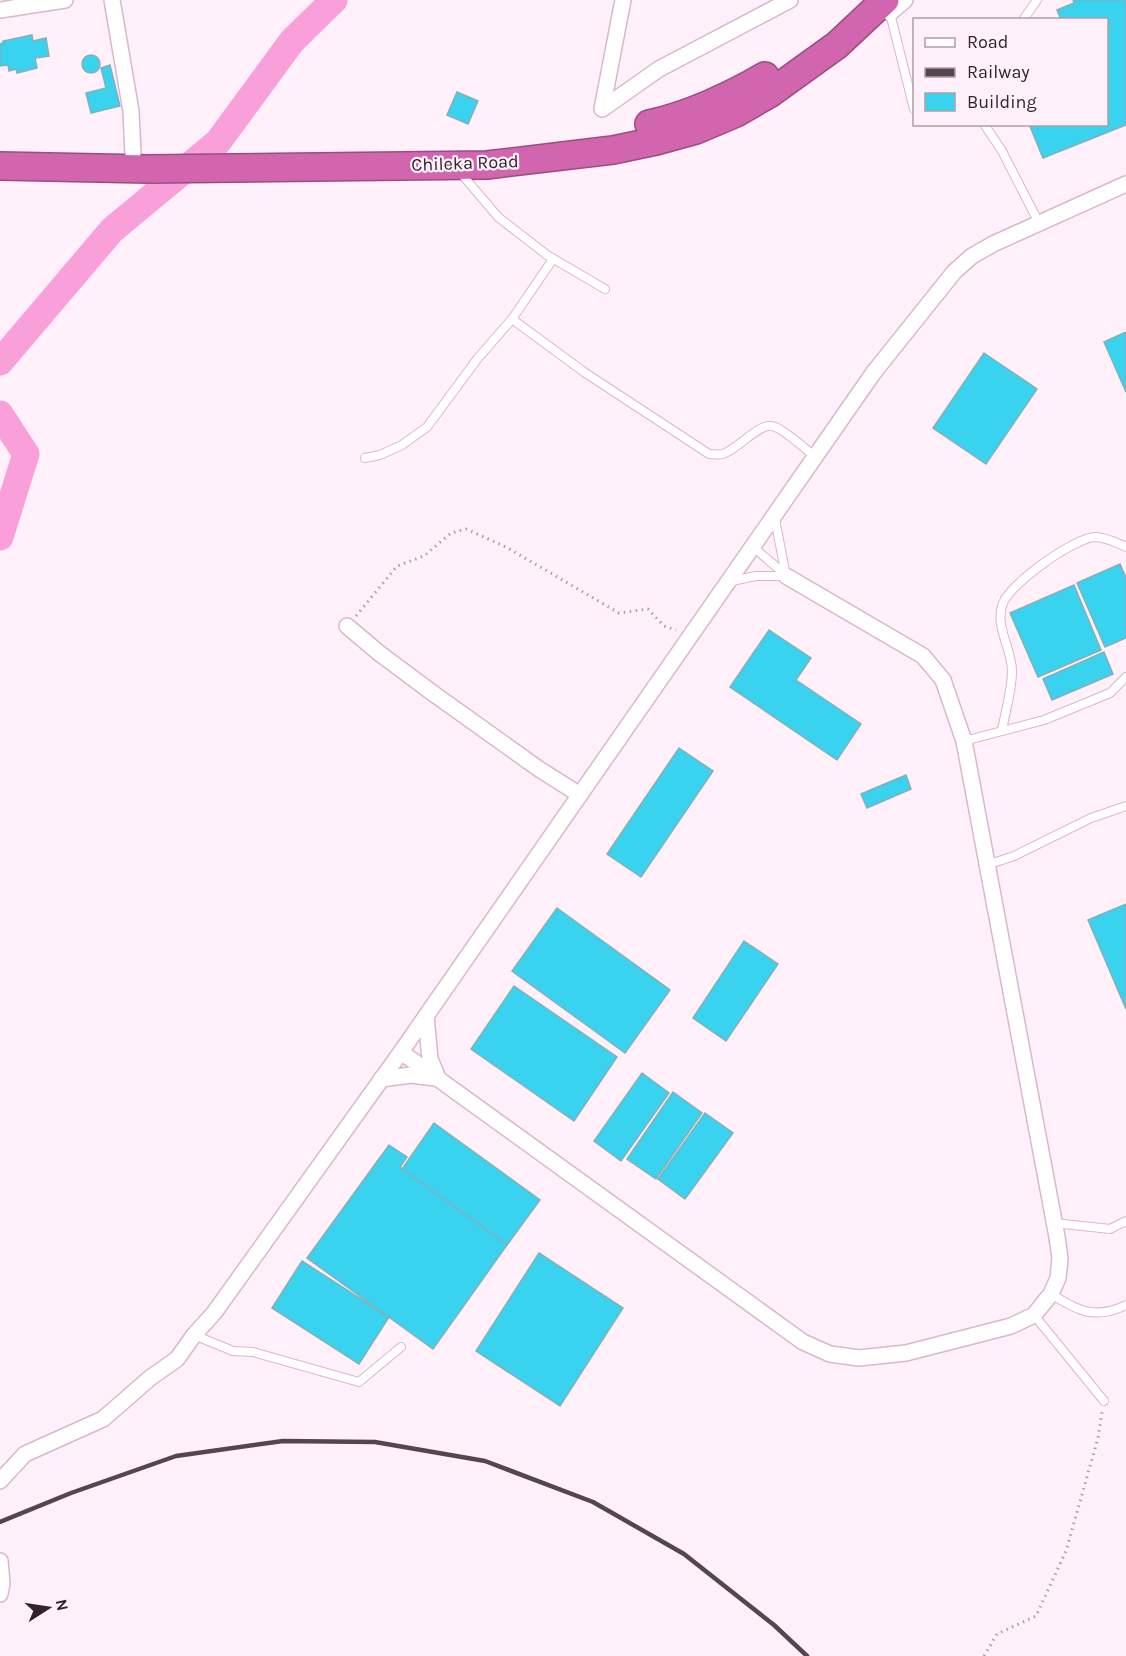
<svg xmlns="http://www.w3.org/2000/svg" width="1126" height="1656" font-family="Karla,sans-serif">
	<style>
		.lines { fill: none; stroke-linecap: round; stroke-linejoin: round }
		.river { stroke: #f99fd9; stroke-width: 27 }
		.building { fill: #3ad3ef; stroke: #84afb9; stroke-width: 1.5 }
		.lane-casing { stroke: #dab7cc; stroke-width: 10 }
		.street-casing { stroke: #dab7cc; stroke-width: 18 }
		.highway-casing { stroke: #994e80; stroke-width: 30 }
		.path { stroke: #ad9fa8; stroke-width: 3; stroke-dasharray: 1.5 4.5; stroke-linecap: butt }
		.lane { stroke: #fff; stroke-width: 8 }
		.street { stroke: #fff; stroke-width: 15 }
		.highway { stroke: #d165ae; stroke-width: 27 }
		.rail { stroke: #54464f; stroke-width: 4.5 }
		.labels { text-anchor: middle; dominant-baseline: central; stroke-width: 4.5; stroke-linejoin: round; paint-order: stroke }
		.street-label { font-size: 18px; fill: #30232b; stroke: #fff0f9 }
	</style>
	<rect width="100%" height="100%" fill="#fff0f9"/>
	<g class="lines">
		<g class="river">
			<polyline points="0,362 112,230 218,142 292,41 334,0"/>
			<polyline points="0,414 26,454 0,537"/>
		</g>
	</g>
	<g class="building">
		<polygon points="1073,0 1126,0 1126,125 1043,158 1029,124 1106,124 1106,20 1061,20 1057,10 1074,3"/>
		<polygon points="32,35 33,41 46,38 49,56 35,58 37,68 17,73 16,69 9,71 8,65 0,66 0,44 3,43 3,41"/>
		<circle cx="91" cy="64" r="9"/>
		<polygon points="110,65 120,106 91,113 86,93 106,88 101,68"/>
		<polygon points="457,92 478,101 468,124 447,115"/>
		<polygon points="1126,332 1126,392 1104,342"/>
		<polygon points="984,353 1037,389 986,464 933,428"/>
		<polygon points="1120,564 1126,578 1126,638 1105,647 1077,583"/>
		<polygon points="1074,585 1101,650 1038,677 1010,613"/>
		<polygon points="769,630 811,658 796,680 861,724 837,760 730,687"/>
		<polygon points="1104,652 1113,674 1052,700 1043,679"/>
		<polygon points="679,748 713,771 641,877 607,854"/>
		<polygon points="906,775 911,789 867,808 861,794"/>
		<polygon points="1126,904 1126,1009 1088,920"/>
		<polygon points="557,908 670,990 625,1053 512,971"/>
		<polygon points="744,941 778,964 726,1041 693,1018"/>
		<polygon points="514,986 617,1057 574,1121 471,1049"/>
		<polygon points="642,1073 669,1093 621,1161 594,1141"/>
		<polygon points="673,1092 702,1113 656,1179 627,1159"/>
		<polygon points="705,1113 733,1133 685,1199 658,1179"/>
		<polygon points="434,1123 540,1200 507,1245 402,1169"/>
		<polygon points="389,1145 407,1157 400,1167 507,1245 433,1349 307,1258"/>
		<polygon points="539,1253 623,1308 560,1406 476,1351"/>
		<polygon points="302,1261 389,1317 359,1364 272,1308"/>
	</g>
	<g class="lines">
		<defs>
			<g id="lane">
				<polyline points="890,13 914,109"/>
				<polyline points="1023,20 1037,0"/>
				<polyline points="984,124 1002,151 1039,223"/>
				<polyline points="459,171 498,217 547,255 605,289"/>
				<path d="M 512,319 L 584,372 L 709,454 C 714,454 719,455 723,454 C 738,449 759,423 772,426 C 781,427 807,450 815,457"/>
				<polyline points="365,458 380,455 402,445 427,427 478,358 512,319 553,259"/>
				<polyline points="775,519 786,576"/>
				<polyline points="753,547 786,575"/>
				<polyline points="732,581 756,576 786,576"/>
				<path d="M 1002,731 C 1005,712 1012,691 1012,671 C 1012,649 994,626 1003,603 C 1011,583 1074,538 1095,537 C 1106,537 1117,543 1126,547"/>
				<polyline points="964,741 1044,720 1110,693 1126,677"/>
				<polyline points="987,865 1014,856 1091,818 1126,806"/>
				<polyline points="1054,1223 1110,1229 1126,1221"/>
				<path d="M 1051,1294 C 1078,1311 1095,1320 1126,1305"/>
				<polyline points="1034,1315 1104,1401"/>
				<polyline points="194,1335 233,1351 253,1352 359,1382 401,1347"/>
			</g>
			<g id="street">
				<polyline points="112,0 131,111 133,155"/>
				<polyline points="623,0 602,109 659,69 790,0"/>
				<polyline points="882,3 890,13 905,0"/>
				<polyline points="0,10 65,0"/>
				<polyline points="347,626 379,653 434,694 539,769 580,795"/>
				<polyline points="426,1016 430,1059 438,1078"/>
				<polyline points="401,1052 803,1342 830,1354 859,1358 906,1353 1011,1326 1034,1315 1051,1294 1058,1278 1060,1258 1057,1237 964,741 943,680 923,656 786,576"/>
				<polyline points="381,1079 411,1075 435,1078"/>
				<polyline points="0,1481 25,1454 103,1419 150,1378 177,1359 194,1335 214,1313 401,1052 874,372 954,272 972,256 993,244 1126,184"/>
				<polyline points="0,1561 2,1583 0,1594"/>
			</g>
			<g id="highway">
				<path d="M 649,124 C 687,116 731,96 765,76"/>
				<polyline points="0,166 148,169 487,165 613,150 656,141 696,130 736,113 769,94 837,45 885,0"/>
			</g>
		</defs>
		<use href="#lane" class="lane-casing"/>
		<use href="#street" class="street-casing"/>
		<use href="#highway" class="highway-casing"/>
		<g class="path">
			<polyline points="356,616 397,566 424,556 451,533 466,529 506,547 619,613 648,609 664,626 676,630"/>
			<polyline points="984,1656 997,1634 1036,1616 1066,1551 1098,1438 1102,1412"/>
		</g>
		<use href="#lane" class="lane"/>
		<use href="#street" class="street"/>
		<use href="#highway" class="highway"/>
		<polyline class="rail" points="0,1522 71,1493 176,1456 283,1441 375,1442 485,1461 593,1502 684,1554 774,1625 807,1656"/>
	</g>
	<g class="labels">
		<g class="street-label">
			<text transform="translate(465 163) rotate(-2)">Chileka Road</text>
		</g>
	</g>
	<rect x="913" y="18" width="195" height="108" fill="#fff0f9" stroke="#ac9ea7" stroke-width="1.5"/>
	<rect x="925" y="38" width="30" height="9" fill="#ffffff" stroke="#ac9ea7" stroke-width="1.5"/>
	<text x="967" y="48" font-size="18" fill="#30232b">Road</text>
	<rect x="925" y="68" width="30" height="9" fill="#54464f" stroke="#ac9ea7" stroke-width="1.5"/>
	<text x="967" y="78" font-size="18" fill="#30232b">Railway</text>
	<rect x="925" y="93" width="30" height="18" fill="#3ad3ef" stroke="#ac9ea7" stroke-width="1.5"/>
	<text x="967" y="108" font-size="18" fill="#30232b">Building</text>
	<g transform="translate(48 1608) rotate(78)" stroke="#fff0f9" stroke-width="4.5" paint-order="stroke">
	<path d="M0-4.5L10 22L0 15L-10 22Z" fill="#30232b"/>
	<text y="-9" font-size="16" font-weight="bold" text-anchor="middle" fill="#30232b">N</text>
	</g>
</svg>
